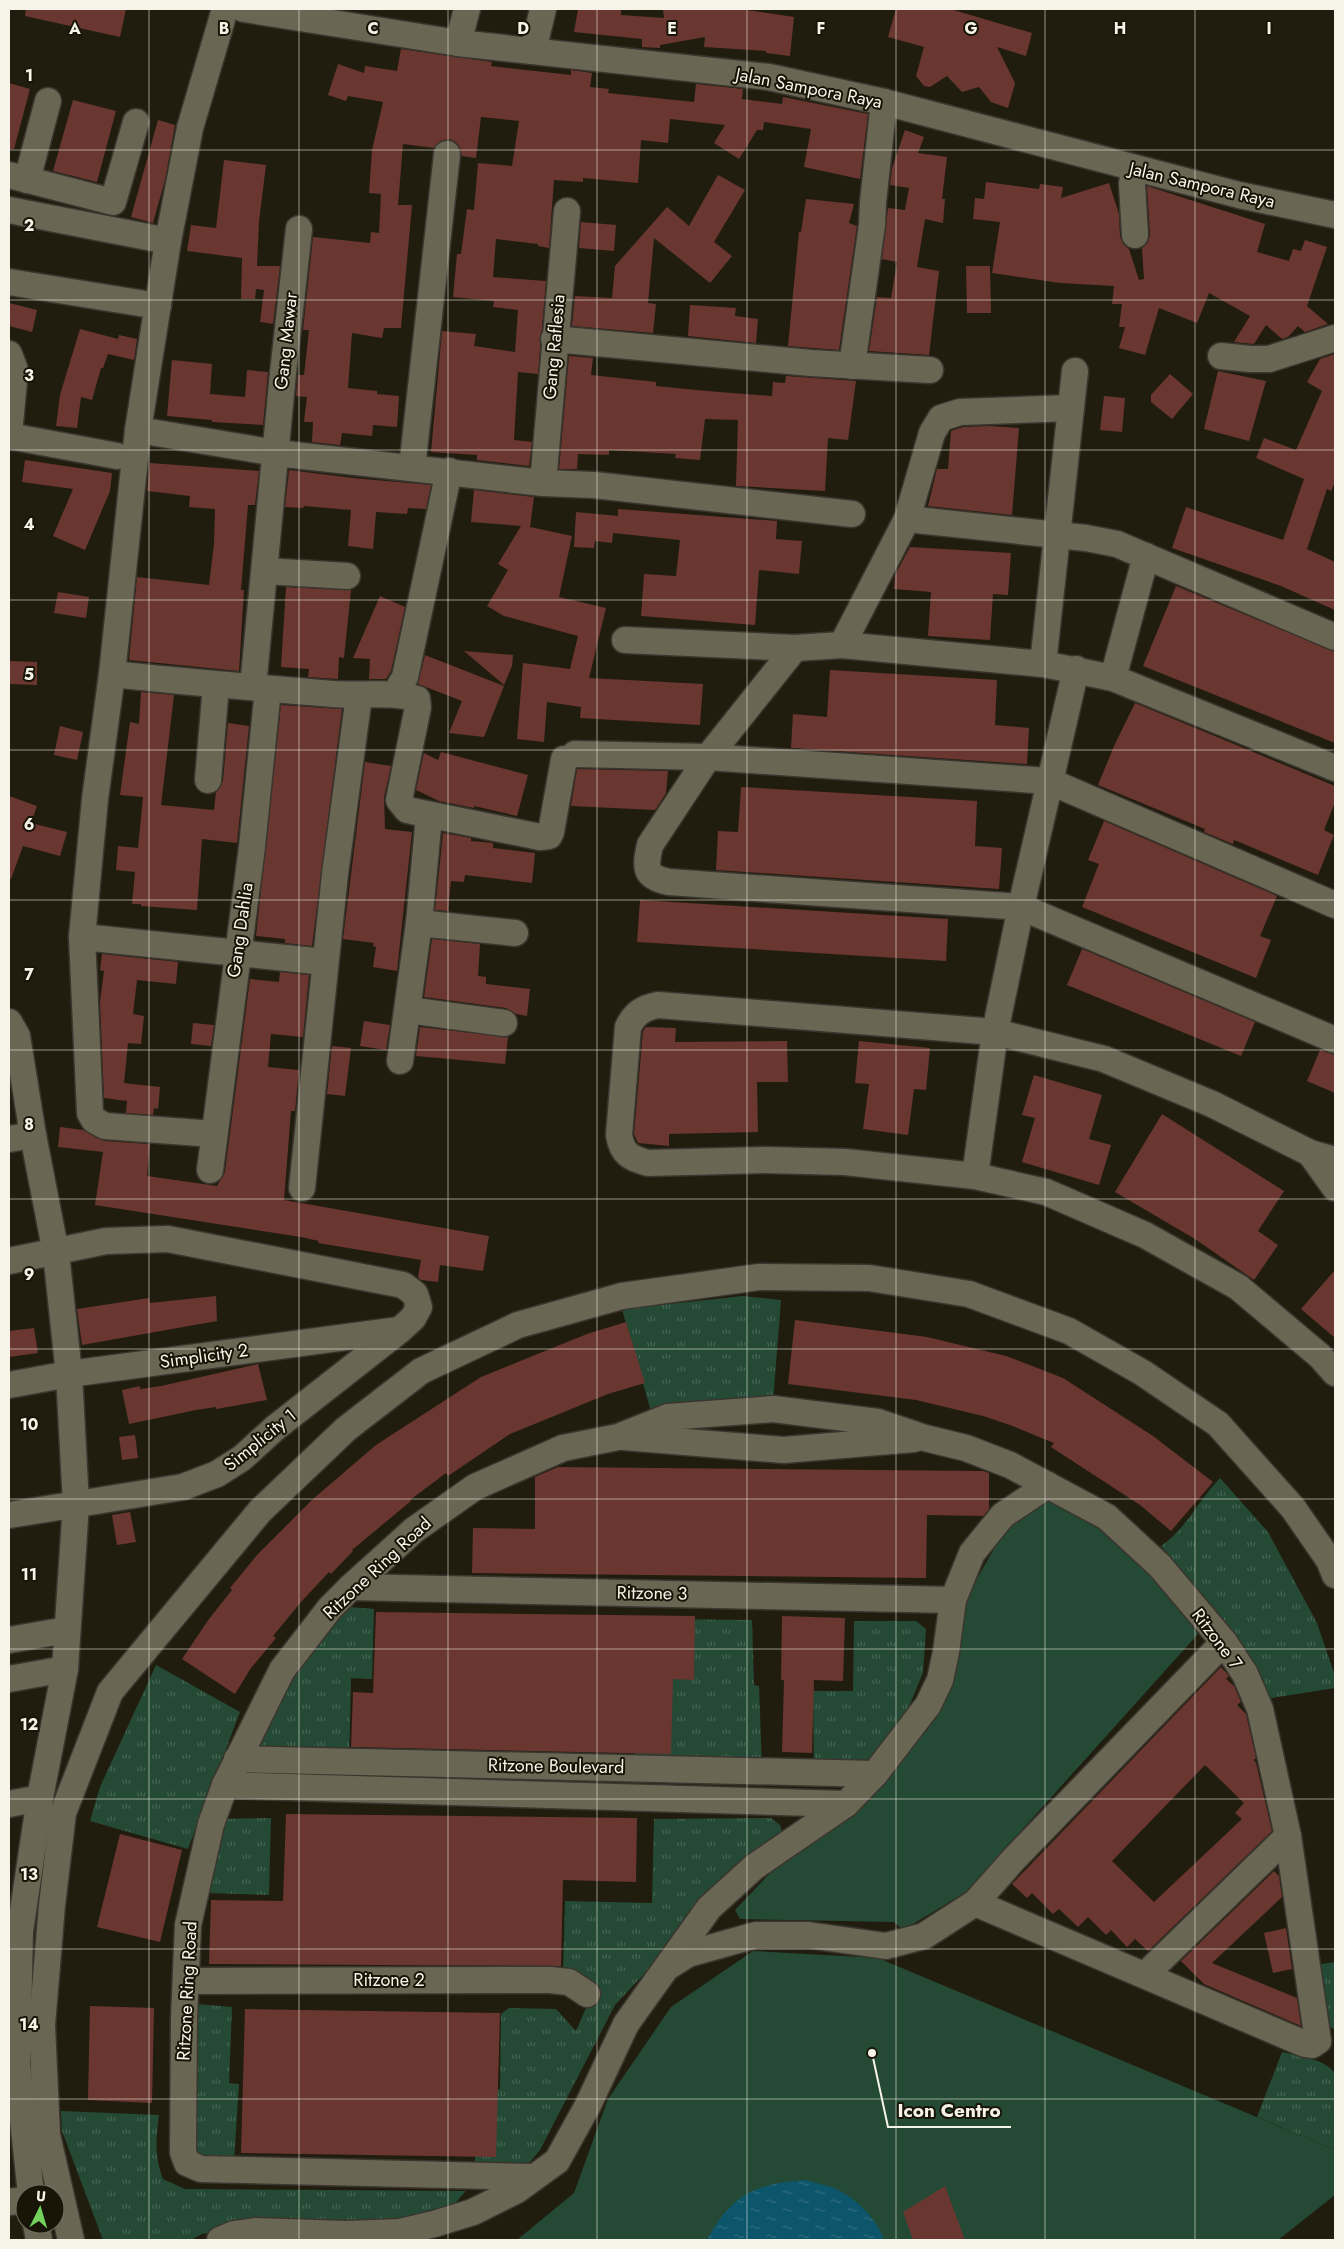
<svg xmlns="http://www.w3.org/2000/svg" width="1344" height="2249" font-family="Jost,sans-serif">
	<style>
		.grass { fill: url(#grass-tufts) }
		.green { fill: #244a35 }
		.water { fill: url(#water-ripples) }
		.building { fill: #693630; fill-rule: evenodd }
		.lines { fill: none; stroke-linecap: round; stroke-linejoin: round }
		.minor-casing { stroke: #3a362f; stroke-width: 29 }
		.minor { stroke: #6a6654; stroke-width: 26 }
		.grid { fill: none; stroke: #f6f4e9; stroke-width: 1; stroke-opacity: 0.55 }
		.labels { text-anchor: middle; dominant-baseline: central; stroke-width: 4; stroke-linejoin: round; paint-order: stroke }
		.street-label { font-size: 18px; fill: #f6f4e9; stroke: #181406 }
		.grid-label { font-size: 16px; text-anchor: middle; font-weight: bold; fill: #f6f4e9; stroke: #181406; stroke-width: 4; stroke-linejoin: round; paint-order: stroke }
		.leader { fill: none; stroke: #f6f4e9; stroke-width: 2 }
		.callout-dot { fill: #f6f4e9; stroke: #181406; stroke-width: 2 }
		.callout-label { font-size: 19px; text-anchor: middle; font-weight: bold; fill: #f6f4e9; stroke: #181406; stroke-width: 4; stroke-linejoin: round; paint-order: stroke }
	</style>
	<defs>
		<pattern id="grass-tufts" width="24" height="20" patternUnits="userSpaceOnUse" patternTransform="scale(1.25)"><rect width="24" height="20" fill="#244a35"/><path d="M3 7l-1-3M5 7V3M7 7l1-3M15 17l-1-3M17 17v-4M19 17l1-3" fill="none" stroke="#446552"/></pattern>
		<pattern id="water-ripples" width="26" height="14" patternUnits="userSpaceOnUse" patternTransform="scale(1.25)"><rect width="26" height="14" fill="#0d556a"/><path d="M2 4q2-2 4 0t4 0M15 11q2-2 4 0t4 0" fill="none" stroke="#316e7f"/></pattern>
	</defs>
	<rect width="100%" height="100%" fill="#211d0e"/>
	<g class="grass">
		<polygon points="743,1296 781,1300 773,1402 652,1415 622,1309"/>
		<path d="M 1220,1478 L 1268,1532 L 1317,1623 L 1335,1676 L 1335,1688 L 1258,1700 L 1248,1671 L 1223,1619 L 1161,1546 C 1185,1530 1199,1500 1220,1478 Z"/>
		<polygon points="349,1607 374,1609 372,1679 351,1678 349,1762 245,1764 287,1671"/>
		<polygon points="660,1619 752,1620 754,1685 759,1686 762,1768 635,1767 635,1749"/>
		<polygon points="854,1621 916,1621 926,1629 923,1673 905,1716 866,1770 814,1769 813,1691 853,1691"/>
		<polygon points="156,1665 240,1712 188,1849 90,1821 100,1787"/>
		<polygon points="271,1818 269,1895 207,1893 220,1819"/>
		<polygon points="771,1818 780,1825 782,1831 779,1842 732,1880 615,2005 540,2150 525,2168 475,2165 476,2089 500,2089 501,2014 509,2008 556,2009 576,2031 589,2001 563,1975 565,1901 652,1903 654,1819"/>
		<polygon points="1335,1962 1335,2030 1324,2022 1316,1965"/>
		<polygon points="197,2004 232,2007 229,2083 239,2084 234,2161 184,2165"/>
		<path d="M 1282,2052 C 1298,2056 1327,2059 1335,2074 L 1335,2150 L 1257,2117 Z"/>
		<path d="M 61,2111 L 159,2115 C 156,2140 154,2155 163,2179 L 185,2189 L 466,2191 L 443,2217 L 361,2227 L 284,2222 L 202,2234 L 191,2240 L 103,2240 L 62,2131 Z"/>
	</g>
	<g class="green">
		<polygon points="1044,1498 1098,1525 1156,1577 1198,1634 966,1892 903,1930 894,1922 740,1919 735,1910 772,1871 844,1822 928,1729 956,1662 966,1598 1007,1526"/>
		<polygon points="753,1951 878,1958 1335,2150 1335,2195 1278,2240 517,2240 574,2193 608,2099 671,2007"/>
	</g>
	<path class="water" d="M 805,2180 C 815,2183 827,2185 836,2189 C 857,2199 877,2219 884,2240 L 707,2240 C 732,2194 754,2184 805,2180 Z"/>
	<g class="building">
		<polygon points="26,9 126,9 120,37 25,16"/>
		<polygon points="578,9 621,9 621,15 664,18 663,9 740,9 794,17 790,56 766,53 766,51 704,47 705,37 660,45 660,48 642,47 642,39 574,32"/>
		<polygon points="896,9 950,9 1032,33 1026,56 997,47 1015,83 1008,108 991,102 979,87 962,92 947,76 930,87 924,86 916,76 924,47 888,37"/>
		<polygon points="401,49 492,62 491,66 571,75 571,70 592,73 590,87 609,89 608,93 694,102 696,84 743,89 742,99 782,104 783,97 868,114 860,179 804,167 811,129 764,122 763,130 757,130 739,159 714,143 725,125 670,119 668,143 641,140 638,183 583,178 583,182 554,180 549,248 538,246 538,244 496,239 493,277 546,281 538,374 518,372 514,440 532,442 529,466 477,460 477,455 431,452 442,331 476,334 474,346 515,352 518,310 493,307 494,301 453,297 457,254 461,254 467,209 474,210 478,163 512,166 519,121 481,117 476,158 462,156 460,148 456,142 449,139 441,141 434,148 403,144 398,205 412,205 401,328 384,328 382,338 352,333 348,388 377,391 377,394 399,396 397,427 373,425 372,436 342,433 340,445 312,442 313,422 304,422 307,397 296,396 298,375 304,375 309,330 303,330 313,237 370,243 371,232 379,233 381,194 369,193 372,150 383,102 348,96 346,101 328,95 338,64 364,73 365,66 397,71"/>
		<polygon points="9,83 30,89 14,149 9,149"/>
		<polygon points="73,100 116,111 97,182 53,171"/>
		<polygon points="158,120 175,125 165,180 153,223 131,217"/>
		<polygon points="905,130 924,137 918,153 947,157 942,199 945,199 943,223 925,219 917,267 939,271 929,355 869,351 877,297 891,298 897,262 882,259 888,208 905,210 909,188 890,185 892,168"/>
		<polygon points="224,160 266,165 259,222 257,266 280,266 273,324 260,322 264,290 256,289 255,299 241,299 242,258 187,251 191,225 216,228"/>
		<polygon points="718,175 745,190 714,242 732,256 710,283 654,238 648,303 656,304 653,333 572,326 575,296 612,298 615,266 667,207 689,226"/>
		<polygon points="986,182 1039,189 1040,184 1063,187 1061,198 1109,183 1119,214 1120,236 1123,244 1129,249 1139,280 1144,279 1142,248 1148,242 1150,235 1147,186 1265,224 1257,252 1289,261 1293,249 1301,251 1305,240 1327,247 1307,306 1328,324 1305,332 1298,326 1288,337 1282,339 1266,325 1254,344 1234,342 1250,316 1209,293 1197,323 1159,308 1145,355 1119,348 1125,327 1119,327 1122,304 1112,304 1114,286 1060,283 992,273 1000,222 973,219 975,198 984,199"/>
		<polygon points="806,199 854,204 849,223 857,226 839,350 788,346 799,232 801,232"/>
		<polygon points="581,222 616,225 614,251 579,248"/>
		<polygon points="966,266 990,266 991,313 967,313"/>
		<polygon points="9,303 37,310 32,332 9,326"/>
		<polygon points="690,305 736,308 735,316 758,319 756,343 688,336"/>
		<polygon points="80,329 118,339 119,335 137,339 134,360 108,354 103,368 101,368 92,400 81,397 77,428 56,426 60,395"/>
		<polygon points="1335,354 1335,482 1331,491 1327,489 1307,549 1335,562 1335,610 1281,586 1172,548 1186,507 1283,540 1304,479 1256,458 1264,438 1296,450 1322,391 1307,382 1320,359"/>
		<polygon points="569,356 593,358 591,375 656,382 656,386 707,391 772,396 773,382 785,383 786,376 856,381 848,440 828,438 825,491 736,486 738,420 705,419 700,460 675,458 676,454 609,450 609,455 578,454 577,469 559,469"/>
		<polygon points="172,360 212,364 210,394 245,397 247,370 268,372 263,425 212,422 212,420 167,416"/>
		<polygon points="1218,371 1266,381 1249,441 1204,429"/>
		<polygon points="1170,374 1193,394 1172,419 1151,402 1151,395"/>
		<polygon points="1104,396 1125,398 1122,432 1100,430"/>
		<polygon points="990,426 1019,428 1012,515 928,506 937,469 948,469 951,431 963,427"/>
		<polygon points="25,460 112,473 110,491 85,550 53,536 73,489 22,482"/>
		<polygon points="150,463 259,471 255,505 248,505 241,590 244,590 239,671 129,660 137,577 209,585 214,544 215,509 189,507 190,496 147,491"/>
		<polygon points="289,470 353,478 431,485 426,509 408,508 407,514 376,512 373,549 348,546 351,510 304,506 303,508 285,507"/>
		<polygon points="474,490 534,497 530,527 572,536 559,597 606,608 589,678 703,684 700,725 580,718 581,707 547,702 544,742 517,739 523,663 570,669 578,636 504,616 487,606 508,570 498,564 521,526 471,522"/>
		<polygon points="618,509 777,521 776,539 802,541 799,574 759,570 755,625 641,616 644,574 676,576 680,540 613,533 612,543 595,541 594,548 574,547 576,512 618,516"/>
		<polygon points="910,547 1011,553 1008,595 993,594 990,640 928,636 931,592 894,589 895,575"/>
		<polygon points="1176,586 1335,652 1335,743 1143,666"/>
		<polygon points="286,587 351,590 344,658 339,657 338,679 308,677 309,669 281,667"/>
		<polygon points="58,592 89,597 86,618 54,613"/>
		<polygon points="380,596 405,607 391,671 386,679 369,679 370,659 353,658"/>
		<polygon points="464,651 513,655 512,666 504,685"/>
		<polygon points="425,655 504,686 484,737 449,733 462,701 418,684"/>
		<polygon points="9,661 37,662 37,685 9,684"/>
		<polygon points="830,670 997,680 995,725 1029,728 1027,764 791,748 793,714 827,717"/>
		<polygon points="141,692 174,695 161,805 214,810 216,792 223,781 228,723 249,726 237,843 202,839 197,910 141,906 141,904 132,904 135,872 116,870 118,846 138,848 143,797 120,795 130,722 139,724"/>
		<polygon points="1135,703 1335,786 1335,802 1324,830 1334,835 1318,875 1234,840 1233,844 1204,832 1205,829 1098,785 1114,746"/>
		<polygon points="281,705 342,709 312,946 285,943 285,939 256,936"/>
		<polygon points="60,726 83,732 77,760 54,755"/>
		<polygon points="441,752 528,775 517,816 474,806 474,808 439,801 416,790 424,753 438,760"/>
		<polygon points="365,762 391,766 384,797 385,829 412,832 397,971 373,967 376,947 373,946 374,943 343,939"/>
		<polygon points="577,769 668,771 666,793 655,810 571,806"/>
		<polygon points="741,787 977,801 975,846 1002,848 999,889 716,870 718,831 738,832"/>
		<polygon points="9,796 37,806 31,823 67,832 60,856 23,846 11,879 9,878"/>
		<polygon points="1104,821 1277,896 1260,936 1271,940 1256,978 1082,907 1099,864 1088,860"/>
		<polygon points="443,833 471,838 471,841 493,843 493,848 535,853 532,883 465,875 464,882 451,881 448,911 435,910"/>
		<polygon points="640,900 948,919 946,961 637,942"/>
		<polygon points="432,939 480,944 478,976 486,977 486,984 530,989 527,1016 516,1014 506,1008 424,997"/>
		<polygon points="1082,949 1255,1022 1241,1056 1067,985"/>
		<polygon points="102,954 178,962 176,984 137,980 133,1014 144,1016 141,1044 128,1043 124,1083 160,1087 158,1109 154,1108 153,1115 126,1113 127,1101 104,1098 100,1002 104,971 100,970"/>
		<polygon points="280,972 309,975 303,1037 271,1034 268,1067 299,1070 295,1111 291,1111 284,1200 489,1236 483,1271 440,1265 438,1282 421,1280 418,1277 421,1260 318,1243 319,1241 301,1237 95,1205 103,1152 58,1147 60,1127 83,1130 104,1141 150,1144 147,1176 217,1186 225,1172 250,979 279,982"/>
		<polygon points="364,1021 390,1025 386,1050 360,1046"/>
		<polygon points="193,1023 214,1025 211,1046 191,1044"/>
		<polygon points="420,1027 508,1037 505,1064 416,1056"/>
		<polygon points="646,1027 676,1028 675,1042 787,1041 788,1082 757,1082 758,1132 669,1134 669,1146 638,1143 634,1134 643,1031"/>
		<polygon points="859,1041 930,1048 926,1090 914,1089 908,1135 863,1129 869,1084 855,1083"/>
		<polygon points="332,1046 351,1048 345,1096 327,1094"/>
		<polygon points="1320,1050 1335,1055 1335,1093 1307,1081"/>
		<polygon points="1034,1075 1102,1095 1089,1139 1111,1145 1099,1185 1022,1162 1035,1118 1022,1115"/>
		<polygon points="1162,1114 1284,1191 1258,1231 1278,1245 1254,1280 1195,1239 1115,1192"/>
		<polygon points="1335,1270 1335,1338 1301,1309"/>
		<polygon points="216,1296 217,1321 82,1345 77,1309 149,1298 150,1303"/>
		<polygon points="795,1320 927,1337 1006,1356 1040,1369 1063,1378 1153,1436 1213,1482 1171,1531 1140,1505 1051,1447 1054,1443 1010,1425 983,1416 916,1400 788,1384"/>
		<polygon points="626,1322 645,1383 608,1394 510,1434 448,1476 446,1473 410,1500 411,1501 352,1550 353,1551 331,1574 329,1572 301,1602 273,1636 276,1638 251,1668 235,1694 182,1659 209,1619 232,1590 230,1588 257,1555 313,1499 376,1445 481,1377 587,1334"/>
		<polygon points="34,1328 38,1353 9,1357 9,1331"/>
		<polygon points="258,1364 267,1400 216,1409 216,1407 196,1410 129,1424 122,1390 140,1386 140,1389 161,1386"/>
		<polygon points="135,1435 138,1458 122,1460 119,1437"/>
		<polygon points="558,1467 983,1471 989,1473 989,1509 983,1516 927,1515 926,1578 472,1573 473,1528 535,1529 535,1477"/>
		<polygon points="130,1512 136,1542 117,1545 112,1515"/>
		<polygon points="376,1612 695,1616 694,1680 673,1679 671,1754 351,1747 353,1692 373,1693"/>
		<polygon points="782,1616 845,1618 843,1681 814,1680 812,1753 782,1752 784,1680 781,1680"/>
		<path d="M 1221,1667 L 1229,1676 L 1226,1679 L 1234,1686 L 1241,1702 L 1237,1705 L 1246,1714 L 1256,1758 L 1254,1760 L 1256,1763 L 1272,1831 L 1148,1951 L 1135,1939 L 1127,1947 L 1111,1930 L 1106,1935 L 1088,1917 L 1078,1927 L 1059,1909 L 1053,1914 L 1032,1893 L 1027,1898 L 1012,1884 ZM 1205,1765 L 1244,1803 L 1235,1813 L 1242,1819 L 1154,1902 L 1112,1861 Z"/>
		<polygon points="286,1814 637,1818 636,1882 563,1880 561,1966 209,1964 211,1900 283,1901"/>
		<polygon points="120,1834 182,1850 160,1942 97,1927"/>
		<polygon points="1274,1871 1279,1876 1282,1897 1212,1963 1297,1998 1301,2026 1204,1984 1181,1961"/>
		<polygon points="1286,1928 1292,1969 1273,1973 1264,1933"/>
		<polygon points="90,2006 154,2008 152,2103 88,2100"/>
		<polygon points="245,2009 500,2013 496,2157 241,2153"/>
		<polygon points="945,2186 965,2240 913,2240 903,2212"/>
	</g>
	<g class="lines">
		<defs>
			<g id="minor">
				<polyline points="244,9 458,43 769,77 884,102 1239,195 1335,215"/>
				<polyline points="458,43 467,9"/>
				<polyline points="533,51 543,9"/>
				<polyline points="1134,169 1132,184 1135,235"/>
				<polyline points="9,175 113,202 136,122"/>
				<polyline points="27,180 48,101"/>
				<polyline points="9,210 168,241"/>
				<polyline points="9,282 158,306"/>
				<polyline points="554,339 811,363 930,370"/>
				<polyline points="9,354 15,370 9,434"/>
				<polyline points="1221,356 1250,359 1269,359 1335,338"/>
				<polyline points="852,366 872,225 873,202 884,102"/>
				<polyline points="138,430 276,453 543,483 594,485 852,514"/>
				<polyline points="9,436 117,456"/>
				<polyline points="412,468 447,154"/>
				<polyline points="543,483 567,211"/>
				<polyline points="907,519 1086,538 1117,544 1335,637"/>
				<polyline points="265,571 347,576"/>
				<polyline points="625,640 795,648 842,645 1043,664 1113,678 1335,768"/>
				<polyline points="842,645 907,519 932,433 941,418 960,412 1071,408"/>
				<path d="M 795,648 L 708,757 L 650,845 C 645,868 644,877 669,882 L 1021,907 L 1335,1040"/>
				<polyline points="1043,664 1075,371"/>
				<path d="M 112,674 C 186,682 259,688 333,694 C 361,696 390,691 417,699 L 418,707 L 399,800 L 407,810 L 540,837 L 549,836 L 551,832 L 564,759"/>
				<polyline points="1113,678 1146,556"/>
				<polyline points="253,687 283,373 299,229"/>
				<polyline points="395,694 405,677 449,471"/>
				<polyline points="575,754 708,757 1049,781 1335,905"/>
				<polyline points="208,780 216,685"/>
				<polyline points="419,923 515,933"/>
				<polyline points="82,937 325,962"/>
				<polyline points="408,1010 504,1023"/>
				<polyline points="9,1022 17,1036 33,1135 56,1253 69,1374 76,1504 65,1669 40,1798 20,1931 17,2064 31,2194"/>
				<polyline points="400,1061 419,923 429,816"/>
				<polyline points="214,1134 105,1126 94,1120 90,1113 82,937 95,799 112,674 138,430 168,241 190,128 225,9"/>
				<polyline points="9,1139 33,1135"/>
				<polyline points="1310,1153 1335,1188"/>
				<path d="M 1335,1160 L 1310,1153 L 1212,1104 L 1104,1059 L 995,1032 L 658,1005 C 643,1008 635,1013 628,1027 L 619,1135 C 622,1154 630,1158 648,1163 L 765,1160 L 845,1162 L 975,1176 L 1046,1192 L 1145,1235 L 1238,1287 L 1320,1356 L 1335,1373"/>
				<polyline points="210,1170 252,847 268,689"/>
				<polyline points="975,1176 995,1032 1021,907 1076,669"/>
				<polyline points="302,1188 335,874 359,696"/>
				<polyline points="9,1261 106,1241 168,1239 403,1285 415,1294 419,1307 413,1318 400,1330 275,1428 242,1458 217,1474 183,1487 9,1515"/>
				<polyline points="9,1385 69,1374 399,1330"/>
				<polyline points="624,1437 784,1450 914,1439"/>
				<polyline points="351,1587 953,1600"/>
				<polyline points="9,1640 67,1630"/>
				<polyline points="9,1679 65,1669"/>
				<polyline points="237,1759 875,1774"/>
				<polyline points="225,1785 846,1804"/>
				<polyline points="9,1804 40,1798"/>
				<polyline points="669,1966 688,1954 756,1935 808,1935 886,1946 924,1936 975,1903 1013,1860 1224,1642"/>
				<polyline points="1145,1975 1288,1836"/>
				<polyline points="187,1981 550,1980 569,1982 587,1994"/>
				<polyline points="533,2177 201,2169 187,2163 183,2152 184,2019 188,1925 211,1824 225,1785 282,1670 330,1608 351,1587 414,1530 475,1487 563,1448 618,1437 668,1417 773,1409 878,1422 925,1438 966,1448 1010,1465 1107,1517 1160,1566 1224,1642 1245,1674 1260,1709 1288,1836 1318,2041 1312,2045 1305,2044 975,1903"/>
				<polyline points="9,2202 25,2200"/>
				<polyline points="36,2224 39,2240"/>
				<polyline points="71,2240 47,2135 42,2025 52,1905 63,1813 110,1692 260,1511 346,1429 421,1371 518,1325 622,1296 759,1277 869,1278 969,1294 1069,1331 1143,1373 1218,1424 1293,1508 1329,1560 1335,1575"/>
				<polyline points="220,2240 234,2234 255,2231 346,2234 400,2232 434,2224 473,2212 517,2190 557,2161 588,2105 626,2024 709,1908 754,1867 846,1804 875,1774 928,1705 940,1680 946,1652 953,1600 972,1553 1003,1515 1048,1485"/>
			</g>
		</defs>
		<use href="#minor" class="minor-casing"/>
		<use href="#minor" class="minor"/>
	</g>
	<path class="grid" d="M 149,9 L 149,2240M 299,9 L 299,2240M 448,9 L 448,2240M 597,9 L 597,2240M 747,9 L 747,2240M 896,9 L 896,2240M 1045,9 L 1045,2240M 1195,9 L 1195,2240M 9,150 L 1335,150M 9,300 L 1335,300M 9,450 L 1335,450M 9,600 L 1335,600M 9,750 L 1335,750M 9,900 L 1335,900M 9,1050 L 1335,1050M 9,1199 L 1335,1199M 9,1349 L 1335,1349M 9,1499 L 1335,1499M 9,1649 L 1335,1649M 9,1799 L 1335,1799M 9,1949 L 1335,1949M 9,2099 L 1335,2099"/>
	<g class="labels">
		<g class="street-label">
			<text transform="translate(809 88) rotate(11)">Jalan Sampora Raya</text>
			<text transform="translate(1202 185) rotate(13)">Jalan Sampora Raya</text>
			<text transform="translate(286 341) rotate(-84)">Gang Mawar</text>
			<text transform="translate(554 347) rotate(-85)">Gang Raflesia</text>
			<text transform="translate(240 930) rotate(-82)">Gang Dahlia</text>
			<text transform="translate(204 1356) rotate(-8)">Simplicity 2</text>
			<text transform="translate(260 1440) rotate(-39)">Simplicity 1</text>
			<text transform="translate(377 1568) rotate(-43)">Ritzone Ring Road</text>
			<text transform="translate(652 1593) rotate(1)">Ritzone 3</text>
			<text transform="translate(1217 1639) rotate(53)">Ritzone 7</text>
			<text transform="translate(556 1766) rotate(1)">Ritzone Boulevard</text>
			<text x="389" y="1980">Ritzone 2</text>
			<text transform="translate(187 1991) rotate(-87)">Ritzone Ring Road</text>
		</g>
	</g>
	<g class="grid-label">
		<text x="75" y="34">A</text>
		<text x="224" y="34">B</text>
		<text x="373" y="34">C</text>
		<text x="523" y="34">D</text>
		<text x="672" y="34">E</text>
		<text x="821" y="34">F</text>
		<text x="971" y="34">G</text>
		<text x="1120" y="34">H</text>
		<text x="1269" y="34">I</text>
		<text x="29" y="81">1</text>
		<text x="29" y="231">2</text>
		<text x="29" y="381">3</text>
		<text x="29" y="530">4</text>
		<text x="29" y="680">5</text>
		<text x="29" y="830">6</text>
		<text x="29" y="980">7</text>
		<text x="29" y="1130">8</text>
		<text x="29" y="1280">9</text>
		<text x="29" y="1430">10</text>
		<text x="29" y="1580">11</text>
		<text x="29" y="1730">12</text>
		<text x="29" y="1880">13</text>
		<text x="29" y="2030">14</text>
	</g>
	<path class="leader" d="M872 2053L888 2127H1011"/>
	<circle class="callout-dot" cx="872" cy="2053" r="5"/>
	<g class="callout-label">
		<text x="949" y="2117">Icon Centro</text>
	</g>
	<rect width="1344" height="2249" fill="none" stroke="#f6f4e9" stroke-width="20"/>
	<g transform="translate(40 2209) rotate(5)"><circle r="24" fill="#181406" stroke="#716e61"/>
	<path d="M0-4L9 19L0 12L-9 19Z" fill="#74d25c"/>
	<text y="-8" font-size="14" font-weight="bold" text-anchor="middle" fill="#f6f4e9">U</text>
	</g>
</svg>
